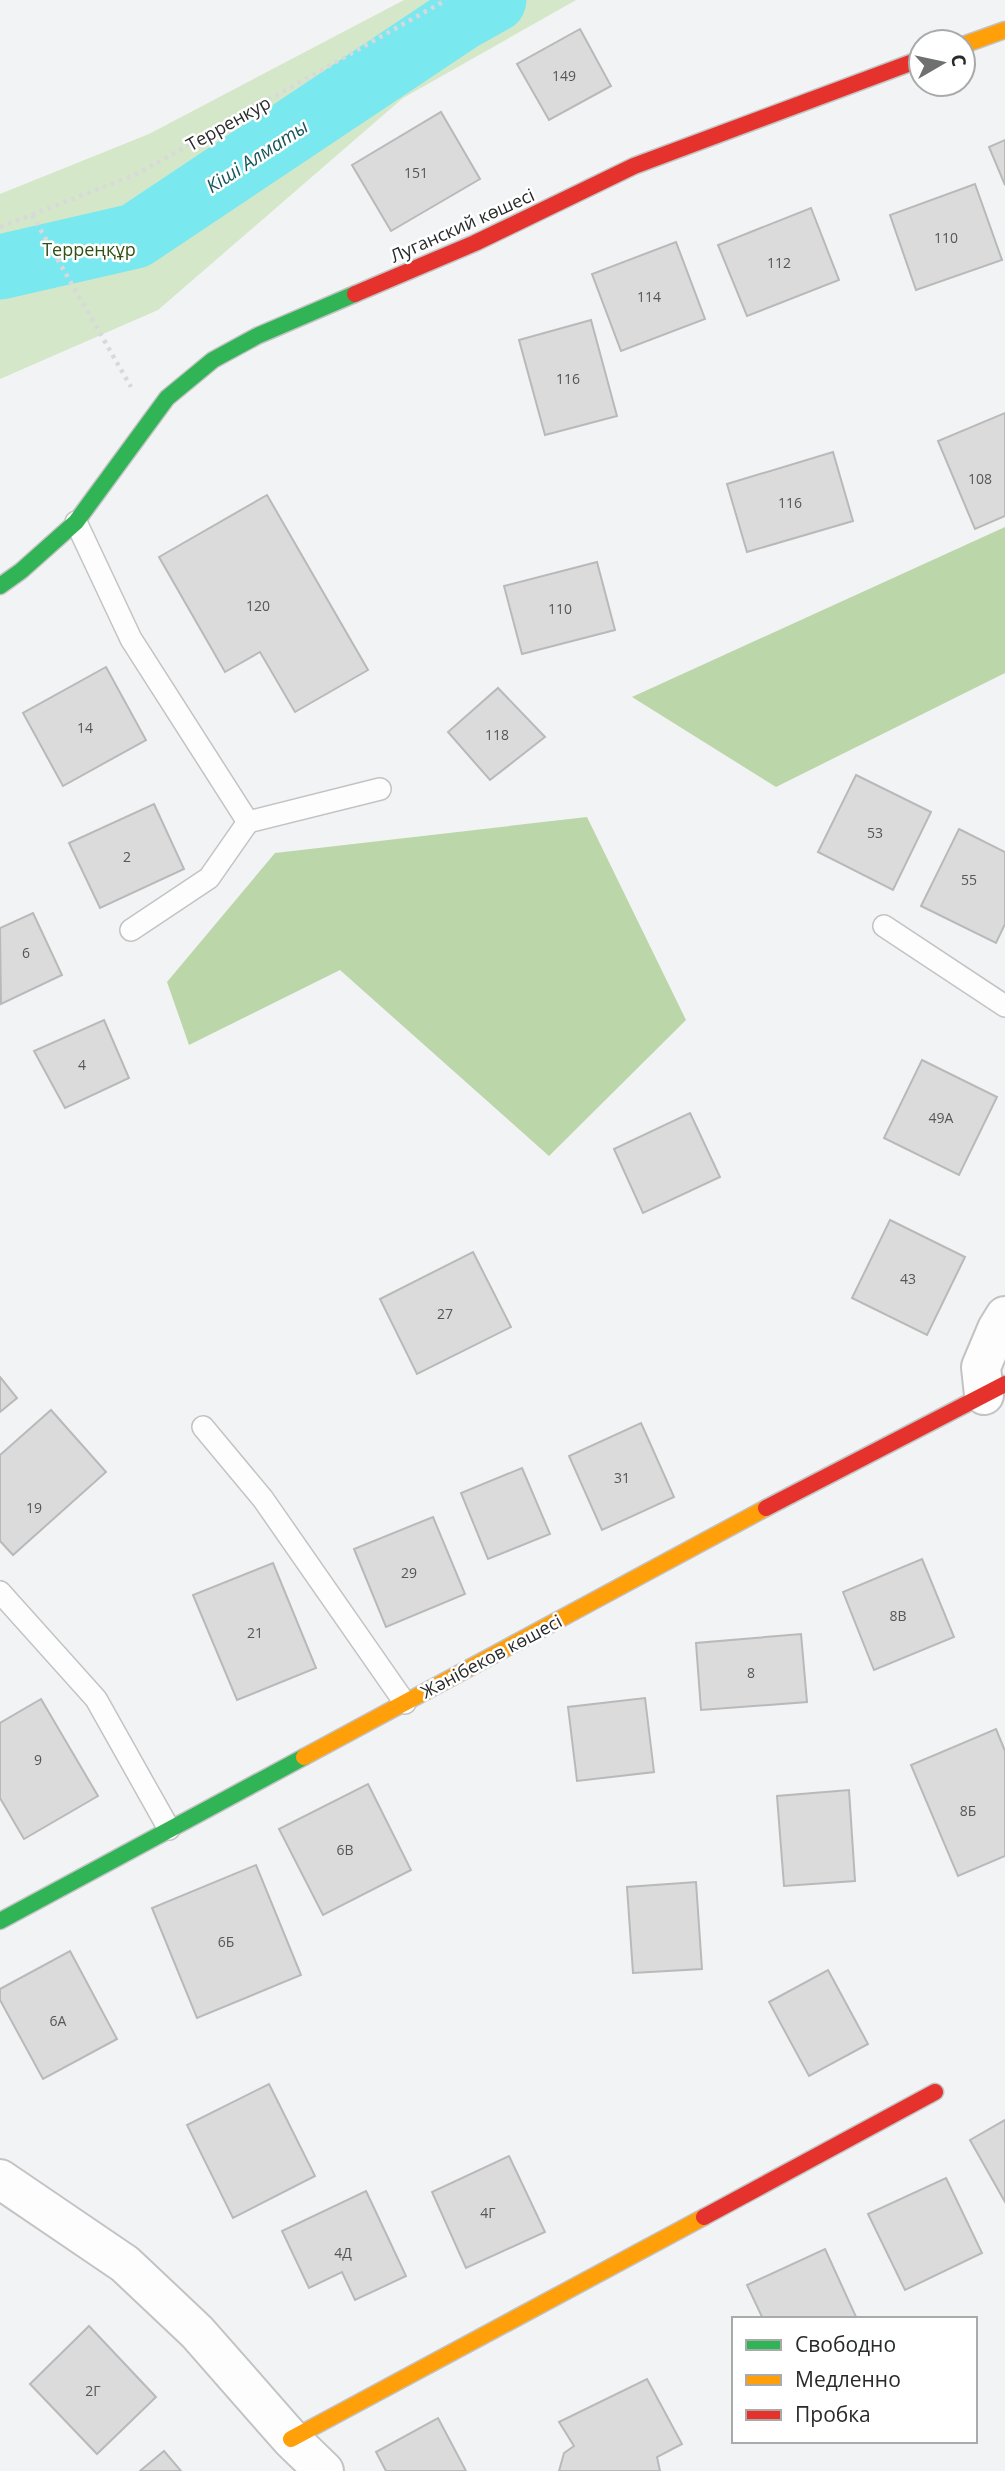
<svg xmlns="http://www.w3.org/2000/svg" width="1005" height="2471" font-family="'Open Sans',sans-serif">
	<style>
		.green { fill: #d4e7c9 }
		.forest { fill: #bbd6a8 }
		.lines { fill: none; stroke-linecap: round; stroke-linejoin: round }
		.river { stroke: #7ae8ef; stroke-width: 65 }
		.building { fill: #dbdbdc; stroke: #b9b9ba; stroke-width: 2 }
		.lane-casing { stroke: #c3c3c4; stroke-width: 24 }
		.street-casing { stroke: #c3c3c4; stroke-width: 42 }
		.fast-casing { stroke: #c3c3c4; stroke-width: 19 }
		.slow-casing { stroke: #c3c3c4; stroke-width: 19 }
		.jam-casing { stroke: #c3c3c4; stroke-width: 19 }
		.path { stroke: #d8d9da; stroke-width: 4.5; stroke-dasharray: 3.5 5; stroke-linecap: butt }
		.lane { stroke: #fdfdfd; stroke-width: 21 }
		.street { stroke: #fdfdfd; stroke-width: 38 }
		.fast { stroke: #30b455; stroke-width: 16 }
		.slow { stroke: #ff9f0a; stroke-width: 16 }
		.jam { stroke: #e5322d; stroke-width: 16 }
		.labels { text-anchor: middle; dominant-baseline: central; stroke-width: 5; stroke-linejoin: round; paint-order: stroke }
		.number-label { font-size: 14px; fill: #565657 }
		.street-label { font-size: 18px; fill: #292a2b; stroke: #fff }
		.park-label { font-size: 18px; fill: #315115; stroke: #fff }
		.water-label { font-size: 19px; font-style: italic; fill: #16575b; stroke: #fff }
	</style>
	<rect width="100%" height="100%" fill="#f2f3f4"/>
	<polygon class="green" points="404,0 576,0 403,98 158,310 0,379 0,194 149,134"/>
	<g class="forest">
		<polygon points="1005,527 1005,673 776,787 632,697"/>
		<polygon points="587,817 686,1020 549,1156 340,970 189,1045 167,982 275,853"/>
	</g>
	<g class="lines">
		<polyline class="river" points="0,267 135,236 460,19 494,0"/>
	</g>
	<g class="building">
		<polygon points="580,29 611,86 549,120 517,64"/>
		<polygon points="441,112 480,179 391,231 352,165"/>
		<polygon points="1005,140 1005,185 989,147"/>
		<polygon points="975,184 1002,260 916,290 890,215"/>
		<polygon points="811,208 839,280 747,316 718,245"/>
		<polygon points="676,242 705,319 621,351 592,274"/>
		<polygon points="591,320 617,416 545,435 519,340"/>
		<polygon points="1005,413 1005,516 975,529 938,441"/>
		<polygon points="833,452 853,521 747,552 727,484"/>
		<polygon points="267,495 368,670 295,712 260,652 225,672 159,557"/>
		<polygon points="597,562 615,630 522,654 504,586"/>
		<polygon points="106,667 146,740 63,786 23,713"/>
		<polygon points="498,688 545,737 490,780 448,732"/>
		<polygon points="856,775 931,812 893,890 818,852"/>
		<polygon points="154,804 184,869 100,908 69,843"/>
		<polygon points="959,829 1005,852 1005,924 996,943 921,906"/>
		<polygon points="33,913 62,975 1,1004 0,928"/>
		<polygon points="104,1020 129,1078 65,1108 34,1051"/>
		<polygon points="922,1060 997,1097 959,1175 884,1138"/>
		<polygon points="690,1113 720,1177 643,1213 614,1149"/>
		<polygon points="890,1220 965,1257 927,1335 852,1298"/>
		<polygon points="473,1252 511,1327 417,1374 380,1299"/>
		<polygon points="0,1377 17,1398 0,1412"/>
		<polygon points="51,1410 106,1472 13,1555 0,1541 0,1455"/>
		<polygon points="641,1423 674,1497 602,1530 569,1456"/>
		<polygon points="522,1468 550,1534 488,1559 461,1493"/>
		<polygon points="433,1517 465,1594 386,1627 354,1549"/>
		<polygon points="922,1559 954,1637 874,1670 843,1592"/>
		<polygon points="273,1563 316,1668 237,1700 193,1595"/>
		<polygon points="801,1634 807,1702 701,1710 696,1643"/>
		<polygon points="645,1698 654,1772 577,1781 568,1707"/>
		<polygon points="41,1699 98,1796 24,1839 0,1798 0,1723"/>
		<polygon points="996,1729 1005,1751 1005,1856 958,1876 911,1765"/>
		<polygon points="368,1784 411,1870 323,1915 279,1829"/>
		<polygon points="849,1790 855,1881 784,1886 777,1796"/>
		<polygon points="256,1865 301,1975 197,2018 152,1908"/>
		<polygon points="696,1882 702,1969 633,1973 627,1887"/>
		<polygon points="70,1951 117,2039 43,2079 0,2000 0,1989"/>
		<polygon points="828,1970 868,2044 809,2076 769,2002"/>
		<polygon points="269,2084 315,2176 233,2218 187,2125"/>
		<polygon points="1005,2120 1005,2202 970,2140"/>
		<polygon points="509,2156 545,2232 466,2268 432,2192"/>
		<polygon points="946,2178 982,2253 905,2290 868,2214"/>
		<polygon points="366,2191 406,2276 355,2300 342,2272 309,2288 282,2231"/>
		<polygon points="825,2249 857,2319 763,2319 747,2285"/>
		<polygon points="89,2326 156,2397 97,2454 30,2384"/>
		<polygon points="647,2379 682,2444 657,2457 660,2471 559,2471 564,2453 574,2446 559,2422"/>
		<polygon points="438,2418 466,2471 386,2471 376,2452"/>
		<polygon points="164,2451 181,2471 140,2471"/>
	</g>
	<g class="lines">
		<defs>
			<g id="lane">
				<polyline points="76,522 131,639 248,822 380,789"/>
				<polyline points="884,926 1005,1006"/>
				<polyline points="131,930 209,878 248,822"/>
				<polyline points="203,1427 263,1499 405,1703"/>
				<polyline points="0,1592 96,1699 169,1829"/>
			</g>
			<g id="street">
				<polyline points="984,1395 981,1367 997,1329 1005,1316"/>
				<polyline points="0,2179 125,2264 197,2332 291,2439 324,2471"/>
			</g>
			<g id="fast">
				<polyline points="0,586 21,571 76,522 167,398 213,360 257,336 355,294"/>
				<polyline points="0,1921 304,1757"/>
			</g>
			<g id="slow">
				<polyline points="963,45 1005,30"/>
				<polyline points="304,1757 766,1508"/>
				<polyline points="291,2439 704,2217"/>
			</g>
			<g id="jam">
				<polyline points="355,294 475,243 634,166 921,59"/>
				<polyline points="766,1508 1005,1384"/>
				<polyline points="704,2217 935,2092"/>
			</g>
		</defs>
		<use href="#lane" class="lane-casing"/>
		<use href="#street" class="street-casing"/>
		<use href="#fast" class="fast-casing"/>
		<use href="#slow" class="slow-casing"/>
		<use href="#jam" class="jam-casing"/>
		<g class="path">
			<polyline points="32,215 131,387"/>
			<polyline points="0,227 137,174 446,0"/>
		</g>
		<use href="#lane" class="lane"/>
		<use href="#street" class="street"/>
		<use href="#fast" class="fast"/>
		<use href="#slow" class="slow"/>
		<use href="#jam" class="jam"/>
	</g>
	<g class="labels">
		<g class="number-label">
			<text x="564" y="75">149</text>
			<text x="416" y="172">151</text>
			<text x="946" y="237">110</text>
			<text x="779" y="262">112</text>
			<text x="649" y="296">114</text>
			<text x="568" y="378">116</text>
			<text x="980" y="478">108</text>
			<text x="790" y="502">116</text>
			<text x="258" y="605">120</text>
			<text x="560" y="608">110</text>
			<text x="85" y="727">14</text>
			<text x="497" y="734">118</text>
			<text x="875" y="832">53</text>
			<text x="127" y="856">2</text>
			<text x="969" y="879">55</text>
			<text x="26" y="952">6</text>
			<text x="82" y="1064">4</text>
			<text x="941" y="1117">49А</text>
			<text x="908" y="1278">43</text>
			<text x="445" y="1313">27</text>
			<text x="622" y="1477">31</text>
			<text x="34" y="1507">19</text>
			<text x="409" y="1572">29</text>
			<text x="898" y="1615">8В</text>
			<text x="255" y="1632">21</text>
			<text x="751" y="1672">8</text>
			<text x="38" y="1759">9</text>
			<text x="968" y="1810">8Б</text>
			<text x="345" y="1849">6В</text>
			<text x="226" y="1941">6Б</text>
			<text x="58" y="2020">6А</text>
			<text x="488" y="2212">4Г</text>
			<text x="343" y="2252">4Д</text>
			<text x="93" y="2390">2Г</text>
		</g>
		<g class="street-label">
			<text transform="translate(228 123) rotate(-29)">Терренкур</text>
			<text transform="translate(462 225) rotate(-24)">Луганский көшесі</text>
			<text transform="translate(491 1656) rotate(-28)">Жәнібеков көшесі</text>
		</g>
		<g class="park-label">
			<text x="89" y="249">Терреңқұр</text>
		</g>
		<g class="water-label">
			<text transform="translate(257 156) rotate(-33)">Кіші Алматы</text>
		</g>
	</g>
	<rect x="732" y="2317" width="245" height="126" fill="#ffffff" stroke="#a9aaaa" stroke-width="2"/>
	<rect x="746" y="2340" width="35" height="10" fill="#30b455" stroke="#a9aaaa" stroke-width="2"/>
	<text x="795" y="2352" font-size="21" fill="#292a2b">Свободно</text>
	<rect x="746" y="2375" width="35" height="10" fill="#ff9f0a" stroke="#a9aaaa" stroke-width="2"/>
	<text x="795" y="2387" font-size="21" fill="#292a2b">Медленно</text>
	<rect x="746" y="2410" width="35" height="10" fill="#e5322d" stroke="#a9aaaa" stroke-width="2"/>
	<text x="795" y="2422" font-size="21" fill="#292a2b">Пробка</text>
	<g transform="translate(942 63) rotate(81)"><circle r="33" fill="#ffffff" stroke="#a9aaaa" stroke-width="2"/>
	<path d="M0-5L12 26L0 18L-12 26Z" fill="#6f7071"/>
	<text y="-10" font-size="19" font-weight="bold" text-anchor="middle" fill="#292a2b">С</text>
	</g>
</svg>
